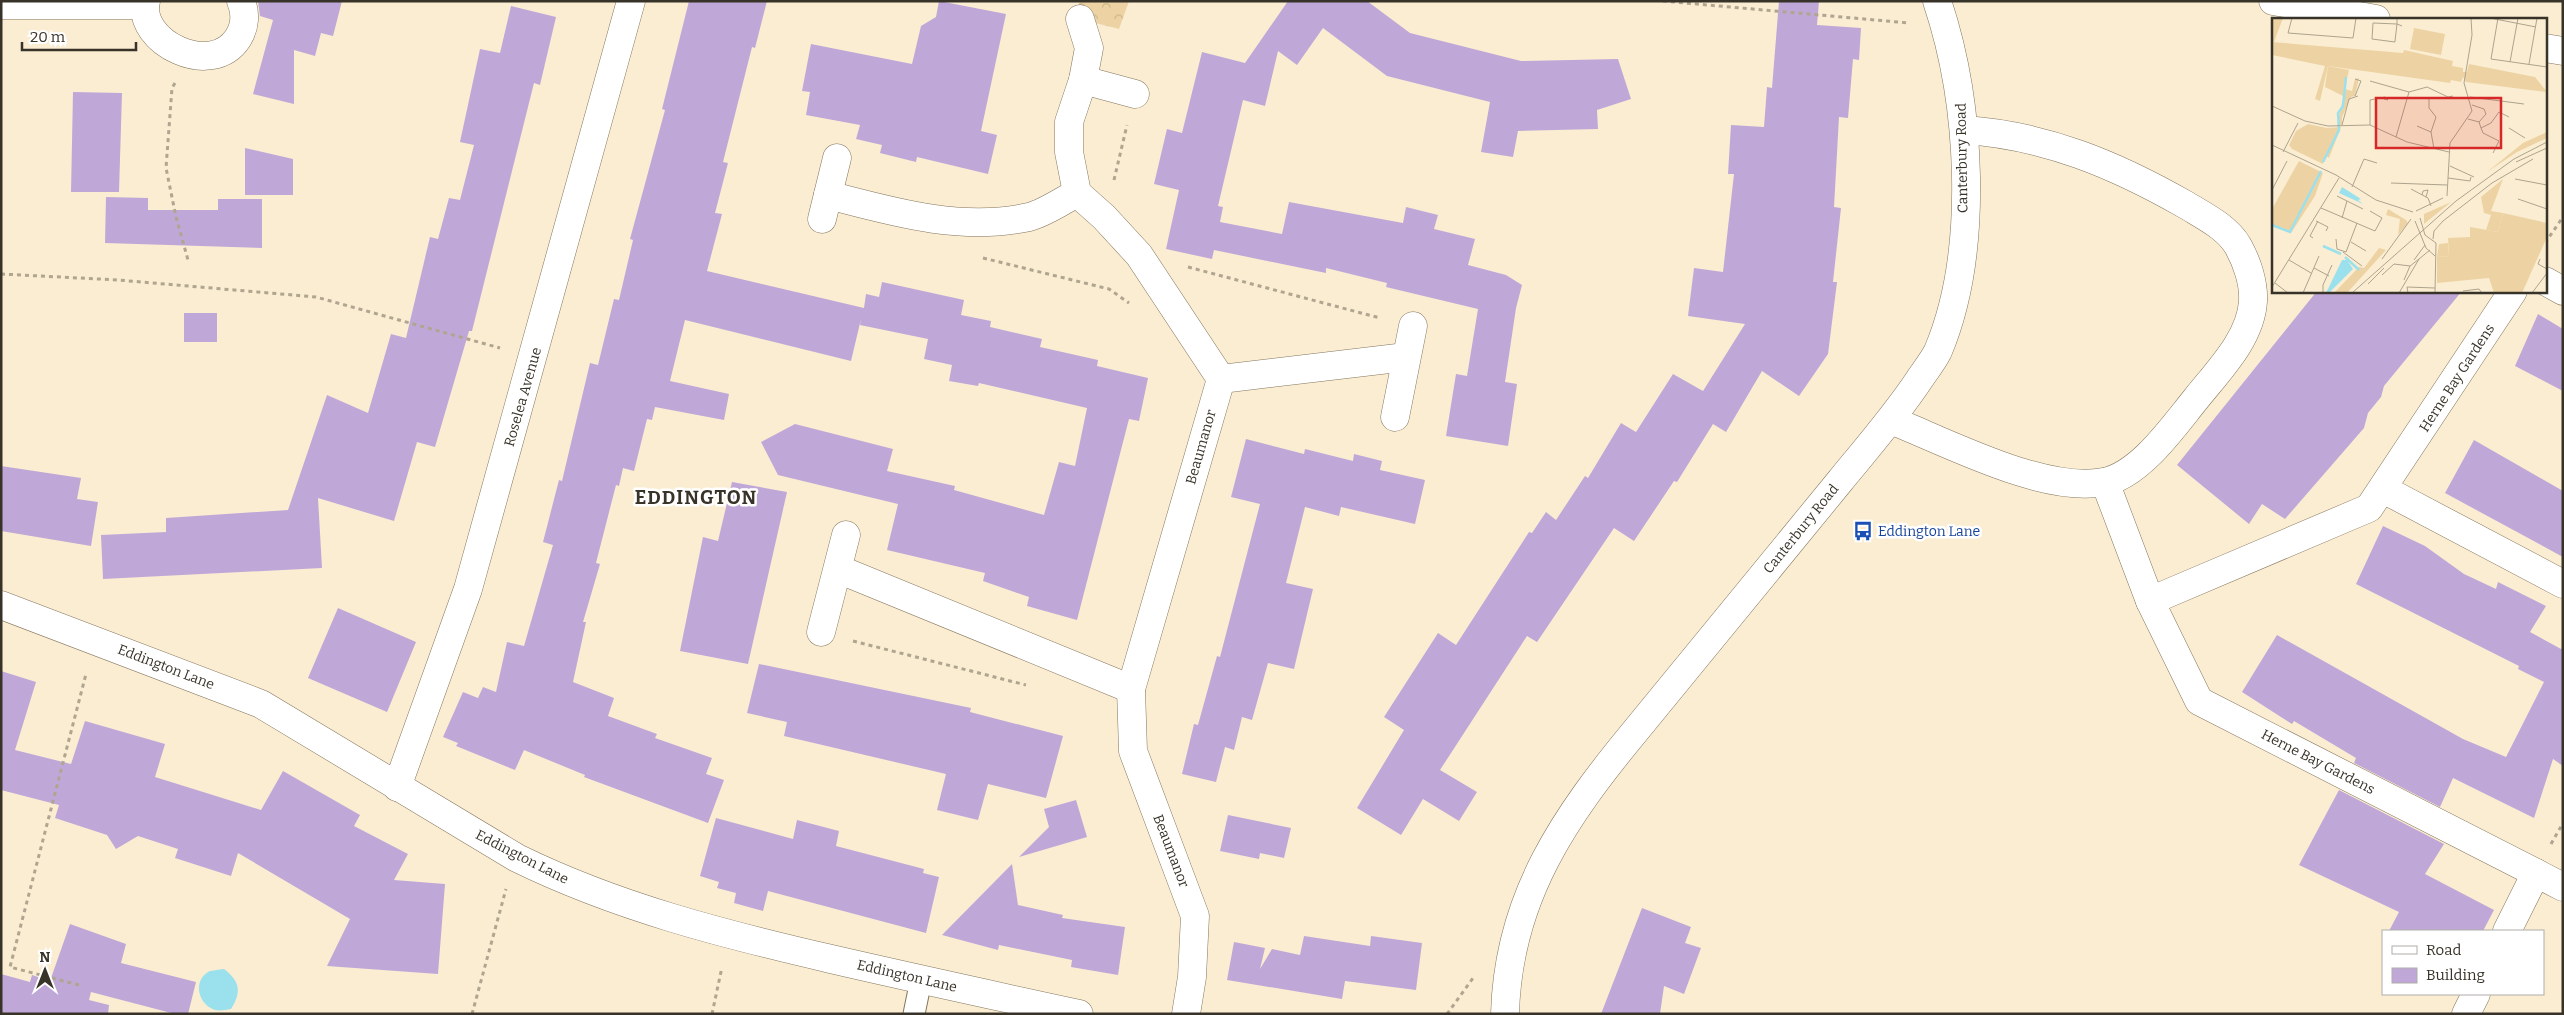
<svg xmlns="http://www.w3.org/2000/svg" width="2564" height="1015" font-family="Bitter,serif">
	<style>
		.park { fill: url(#park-crowns) }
		.water { fill: #9be1ed }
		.building { fill: #bfa8d8 }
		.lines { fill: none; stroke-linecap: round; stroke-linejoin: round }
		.lane-casing { stroke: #83765e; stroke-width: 23 }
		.street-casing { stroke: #83765e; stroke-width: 29 }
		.secondary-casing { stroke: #83765e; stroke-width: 29 }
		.path { stroke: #afa590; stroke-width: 3; stroke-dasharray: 4 4; stroke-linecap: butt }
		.lane { stroke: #fff; stroke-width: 21 }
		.street { stroke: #fff; stroke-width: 28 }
		.secondary { stroke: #fff; stroke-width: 28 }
		.labels { text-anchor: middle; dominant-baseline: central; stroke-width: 5; stroke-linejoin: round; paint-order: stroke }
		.street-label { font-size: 14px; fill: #383329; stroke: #fff }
		.transit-label { font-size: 14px; fill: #164399; stroke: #fff; text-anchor: start }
		.district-label { font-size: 19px; font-weight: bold; letter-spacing: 1px; fill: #383329; stroke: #fff }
		.inset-river { fill: none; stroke: #9be1ed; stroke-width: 2.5 }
		.inset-road { fill: none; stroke: #ada38e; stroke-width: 1 }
		.view { fill: #d62828; fill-opacity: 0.15; stroke: #d62828; stroke-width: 2.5 }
		.inset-edge { fill: none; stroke: #383329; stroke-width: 2.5 }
	</style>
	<defs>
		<pattern id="park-crowns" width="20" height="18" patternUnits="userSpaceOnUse" patternTransform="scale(1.25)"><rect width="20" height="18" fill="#edd3a3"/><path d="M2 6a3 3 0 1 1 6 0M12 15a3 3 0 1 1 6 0" fill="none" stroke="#ccb68c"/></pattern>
	</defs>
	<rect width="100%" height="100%" fill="#fbedd2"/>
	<polygon class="park" points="1080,1 1129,1 1119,29 1080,19 1076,13"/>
	<path class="water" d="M 224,969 C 240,981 242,992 231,1009 C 226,1010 219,1011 215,1010 C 199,1005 192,982 208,972 C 212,970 219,970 224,969 Z"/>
	<g class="building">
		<polygon points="258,1 342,1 333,36 321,33 315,56 294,50 294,104 253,94 273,20 260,16"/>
		<polygon points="689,1 767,1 755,48 752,47 723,162 728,163 715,213 722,214 707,271 864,308 866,294 879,297 882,282 964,300 961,315 991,321 990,327 1042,339 1040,347 1098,360 1097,366 1148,378 1139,421 1129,419 1077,620 1027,606 1029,597 983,581 985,573 887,550 898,504 778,475 761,442 795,424 893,449 887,471 955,486 954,490 1044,515 1059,462 1075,466 1087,408 979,383 978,386 949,381 952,365 924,359 928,339 860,325 861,319 851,361 685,320 670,381 729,394 724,420 655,407 652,420 647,419 634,471 623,468 619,486 616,485 596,563 600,564 583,622 586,622 573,682 614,698 608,716 657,734 655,738 712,758 706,774 724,780 708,823 584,777 585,775 524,750 515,770 456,746 458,743 443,737 463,692 478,698 483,687 496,692 507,642 524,646 553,545 543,542 559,480 562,481 590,363 598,365 614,299 619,300 633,240 630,239 665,110 662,109"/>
		<polygon points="939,1 1006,14 981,131 997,135 988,174 917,157 916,162 880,153 882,145 856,139 860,125 806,115 810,92 802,91 811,44 912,64 921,26 936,17"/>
		<polygon points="1288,1 1367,1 1410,33 1521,61 1618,59 1631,99 1597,110 1598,129 1518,131 1513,157 1481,152 1490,102 1387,76 1323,28 1297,65 1278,51 1265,106 1243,100 1218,206 1223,207 1220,222 1282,234 1289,202 1403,223 1406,207 1438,215 1434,229 1475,239 1468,265 1506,275 1522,285 1516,308 1505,382 1517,384 1508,446 1446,436 1456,374 1467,376 1478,309 1386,287 1387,283 1326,268 1326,273 1214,250 1212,259 1166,249 1179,190 1154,184 1167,129 1182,133 1202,52 1245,63"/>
		<polygon points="1779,1 1819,1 1817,25 1861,28 1859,60 1853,59 1848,118 1839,117 1834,207 1841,208 1833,282 1837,282 1828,354 1799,396 1762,371 1726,432 1713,424 1677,482 1674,481 1634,541 1614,528 1537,642 1527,636 1440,770 1477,792 1459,821 1423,799 1401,835 1357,808 1404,730 1384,717 1438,633 1456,645 1529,532 1532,533 1546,512 1556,520 1585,476 1588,478 1621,423 1636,432 1673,374 1703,391 1745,324 1688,316 1694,268 1723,272 1734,174 1728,174 1731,125 1764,127 1767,87 1772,88"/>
		<polygon points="511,6 556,17 540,85 534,83 472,331 469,331 435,447 417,442 394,521 318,498 322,568 103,579 101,535 166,532 166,518 288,510 327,395 368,413 391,334 406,338 430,237 438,239 449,198 460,200 474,145 460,142 480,49 500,53"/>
		<polygon points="73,92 122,93 119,192 71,192"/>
		<polygon points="245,148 293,159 293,195 245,195"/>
		<polygon points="106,197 148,198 148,210 218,210 218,199 262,199 262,248 105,243"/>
		<polygon points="2317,291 2462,291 2384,386 2381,397 2368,413 2364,428 2285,519 2262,504 2249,524 2177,465"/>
		<rect x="184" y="313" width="33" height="29"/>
		<polygon points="2538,314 2563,329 2563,391 2515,366"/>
		<polygon points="1246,439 1304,454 1305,449 1353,461 1354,454 1382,461 1380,470 1425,480 1415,524 1341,507 1339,516 1305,507 1286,583 1313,589 1294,669 1268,663 1252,720 1242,717 1234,750 1225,747 1216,782 1182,774 1194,724 1198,725 1217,656 1220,657 1260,504 1231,497"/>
		<polygon points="2474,440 2563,491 2563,557 2445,493"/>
		<polygon points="1,466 81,478 77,499 98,502 91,546 1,531"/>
		<polygon points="732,482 787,492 748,664 680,651 703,537 718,541"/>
		<polygon points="2383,526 2425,546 2464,574 2496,589 2498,582 2546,606 2530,632 2561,649 2563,646 2563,766 2553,759 2534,818 2453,778 2440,807 2354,763 2356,758 2294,721 2292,724 2242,692 2277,635 2463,739 2506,757 2544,682 2518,669 2519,666 2356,584"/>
		<polygon points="338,608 416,642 387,712 308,678"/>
		<polygon points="759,664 971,708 970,712 1063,736 1046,798 988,784 978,820 937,810 946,774 784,736 787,722 747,713"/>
		<polygon points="1,671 36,682 15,750 71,764 85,721 165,744 155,777 261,810 283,771 360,815 354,826 408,854 394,880 445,884 438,974 327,966 350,919 238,853 231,876 175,858 178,849 138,836 116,849 107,835 55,818 59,805 1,790"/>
		<polygon points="2339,790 2444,844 2425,874 2494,910 2483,931 2389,931 2399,912 2299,865"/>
		<polygon points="1076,800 1087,837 1019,857 1049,827 1044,809"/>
		<polygon points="1228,815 1291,828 1284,858 1260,853 1259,859 1220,851"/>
		<polygon points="716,818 793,839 797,820 839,831 836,846 924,869 923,873 939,877 926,933 768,891 763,911 734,903 736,893 717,888 719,882 700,876"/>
		<polygon points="1012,864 1018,905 1063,915 1062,918 1125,927 1118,975 1071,967 1072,960 999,945 998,950 942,935"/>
		<polygon points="1642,908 1691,927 1685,943 1701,948 1684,994 1664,986 1660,1014 1601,1014"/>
		<polygon points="70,924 126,944 121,963 196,982 188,1014 175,1014 91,992 89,1000 109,1005 108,1014 1,1014 1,974 30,982 32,975 50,981"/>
		<polygon points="1304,936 1370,946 1371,936 1422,943 1416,990 1345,981 1342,999 1227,980 1234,942 1265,948 1260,969 1272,949 1300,955"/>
	</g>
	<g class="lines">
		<defs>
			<polyline id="lane" points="914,1014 921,980"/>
			<g id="street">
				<path d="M 146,1 C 136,42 212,79 238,38 C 245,27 246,13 241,1"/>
				<polyline points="2273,1 2376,19"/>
				<polyline points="1,5 145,5"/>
				<polyline points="1080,19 1089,48 1083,80 1069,122 1069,152 1077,193 1104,217 1139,255 1221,379 1131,689 1133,751 1195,916 1192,977 1186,1014"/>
				<polyline points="2545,48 2563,51"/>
				<polyline points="1083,80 1135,94"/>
				<path d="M 828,195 C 893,212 961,232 1029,217 C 1045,213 1062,201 1077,193"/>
				<polyline points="822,219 837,158"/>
				<polyline points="2545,281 2563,291"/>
				<polyline points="1221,379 1406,357"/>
				<polyline points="1395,417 1413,326"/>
				<path d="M 1891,420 C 1946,442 2045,494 2104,482 C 2140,475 2173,427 2195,400 C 2217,372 2251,339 2253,301 C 2254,283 2247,262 2238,246 C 2227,227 2204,216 2186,205 C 2116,165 2045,135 1964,130"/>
				<polyline points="2105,482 2150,601 2369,508 2513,291"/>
				<polyline points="2383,489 2563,584"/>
				<polyline points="838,569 1131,689"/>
				<polyline points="2150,601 2199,701 2536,873 2507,931"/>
				<path d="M 1,605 L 261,704 L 517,858 C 617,907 723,934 831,959 C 913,978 996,996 1079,1014"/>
				<polyline points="821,632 846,535"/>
				<polyline points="397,787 468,589 631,1"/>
				<polyline points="2536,873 2563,887"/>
				<polyline points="2466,1014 2476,994"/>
			</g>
			<path id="secondary" d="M 1505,1014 C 1508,897 1565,816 1637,729 C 1704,647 1772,564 1840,481 C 1867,448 1895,416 1919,380 C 1925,371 1933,361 1938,351 C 1980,251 1971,102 1937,1"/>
		</defs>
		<use href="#lane" class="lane-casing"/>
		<use href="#street" class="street-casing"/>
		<use href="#secondary" class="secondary-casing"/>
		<g class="path">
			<polyline points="1663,1 1909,23"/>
			<polyline points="175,83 172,88 166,168 176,217 188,260"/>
			<polyline points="1114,180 1127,125"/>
			<polyline points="2545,243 2563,217"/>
			<polyline points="983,258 1109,289 1129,303"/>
			<polyline points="1188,267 1380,318"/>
			<polyline points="1,274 118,280 316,297 500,348"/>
			<polyline points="853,641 1026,685"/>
			<polyline points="2551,844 2563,823"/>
			<polyline points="79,985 10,967 86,674"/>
			<polyline points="472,1014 506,889"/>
			<polyline points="712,1014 722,967"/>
			<polyline points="1447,1014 1473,978"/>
		</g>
		<use href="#lane" class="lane"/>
		<use href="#street" class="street"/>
		<use href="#secondary" class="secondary"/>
	</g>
	<defs>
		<symbol id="bus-bare" viewBox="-9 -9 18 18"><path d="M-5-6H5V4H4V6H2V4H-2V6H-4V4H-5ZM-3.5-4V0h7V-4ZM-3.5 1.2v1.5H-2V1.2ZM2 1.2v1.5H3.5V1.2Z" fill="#1a4fb4" stroke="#fff" stroke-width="2.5" paint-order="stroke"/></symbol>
	</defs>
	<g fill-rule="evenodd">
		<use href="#bus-bare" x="1849" y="517" width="28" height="28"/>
	</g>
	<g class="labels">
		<g class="street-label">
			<text transform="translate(1962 158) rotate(-91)">Canterbury Road</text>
			<text transform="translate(2457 378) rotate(-57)">Herne Bay Gardens</text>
			<text transform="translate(523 397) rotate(-74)">Roselea Avenue</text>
			<text transform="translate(1201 447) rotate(-74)">Beaumanor</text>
			<text transform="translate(1801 529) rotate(-51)">Canterbury Road</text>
			<text transform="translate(166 667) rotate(21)">Eddington Lane</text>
			<text transform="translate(2318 762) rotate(27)">Herne Bay Gardens</text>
			<text transform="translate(1171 851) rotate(69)">Beaumanor</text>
			<text transform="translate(522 857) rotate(27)">Eddington Lane</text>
			<text transform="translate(907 976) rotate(13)">Eddington Lane</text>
		</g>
		<g class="transit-label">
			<text x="1878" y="531">Eddington Lane</text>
		</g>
		<g class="district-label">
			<text x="696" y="497">EDDINGTON</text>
		</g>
	</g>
	<g transform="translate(2272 18)">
		<rect width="275" height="275" fill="#fbedd2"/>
		<path d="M 56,48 L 77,52 L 71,78 L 53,69 ZM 36,106 L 55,110 L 69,109 L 57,140 L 53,137 L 51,146 L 20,131 L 17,127 L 24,113 ZM 27,143 L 51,155 L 43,178 L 19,215 L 0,207 L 0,191 ZM 179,184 L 152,206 L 152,196 ZM 116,191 L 134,202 L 136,205 L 126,217 L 128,201 L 114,197 Z" fill="#edd3a3"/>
		<path d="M 0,24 L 131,35 L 132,32 L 181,43 L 180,48 L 191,50 L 191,54 L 195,54 L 197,46 L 263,59 L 275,74 L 194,64 L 191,59 L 189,64 L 179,62 L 178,65 L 56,48 L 48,83 L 43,81 L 53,48 L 0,37 ZM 275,114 L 275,120 L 245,134 L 215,154 L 251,125 ZM 231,161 L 219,193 L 231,195 L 226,214 L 214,212 L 219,197 L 212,195 L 209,179 ZM 107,230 L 114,232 L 75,275 L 62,275 L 87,249 L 92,250 Z" fill="#edd3a3"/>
		<path d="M 231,195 L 275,205 L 275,219 L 250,275 L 222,275 L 217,260 L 165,265 L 165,239 L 177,238 L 176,220 L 198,219 L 198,209 L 226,214 Z" fill="#edd3a3"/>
		<path d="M 87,60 L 83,78 L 79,79 L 70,99 L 70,107 L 65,108 L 73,71 L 80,73 L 83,61 ZM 176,225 L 177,238 L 165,239 L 167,226 Z" fill="#edd3a3"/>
		<path d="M 0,0 L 11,0 L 2,24 L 0,24 Z" fill="#edd3a3"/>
		<path d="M 142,10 L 173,16 L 169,37 L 138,31 Z" fill="#edd3a3"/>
		<path d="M 70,169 L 89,181 L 86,182 L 91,186 L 67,175 ZM 70,242 L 75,242 L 81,251 L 58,274 L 54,275 Z" fill="#9be1ed"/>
		<path class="inset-river" d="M 51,144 L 67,112 L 66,95 L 71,88 L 74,59M 0,207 L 18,214 L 49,153M 51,228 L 69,236M 73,239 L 87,252"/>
		<path class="inset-road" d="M 20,0 L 16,15 L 81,20 L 84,0M 125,0 L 125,6 L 123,23 L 123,24 L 100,21 L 101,5 L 125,6 L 130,8M 218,0 L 264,9M 226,0 L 219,41 L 275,49M 238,44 L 246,0M 257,46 L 265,0M 98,63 L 137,74 L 155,69 L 176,79 L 181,78M 83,78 L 89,63 L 83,61M 198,79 L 252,86M 157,81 L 157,90 L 164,99 L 159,114 L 162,131M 0,88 L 33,103 L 56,108 L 98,107 L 135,124 L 177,134M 196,101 L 207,104 L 214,96 L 212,91 L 200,87M 207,104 L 209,110 L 219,105 L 227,94 L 237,99M 70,107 L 77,81 L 86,78M 98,107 L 98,82 L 113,79 L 116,82 L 112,81M 145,108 L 159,114M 209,110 L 211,115 L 227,123 L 221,135M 237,110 L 253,120M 124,119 L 137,74M 0,127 L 64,157 L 104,182 L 141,194M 11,134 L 26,105M 244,144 L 275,130M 178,148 L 202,159M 176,160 L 198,163 L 199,159M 243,161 L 275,167M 119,165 L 175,167M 80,169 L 92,141 L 105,145M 139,171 L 156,180 L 159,188M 0,172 L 15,143M 150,177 L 151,173 L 156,172 L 154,179M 65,178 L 91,191M 175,178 L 178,125 L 200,93 L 192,65 L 200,17 L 199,0M 246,181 L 275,191M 49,190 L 103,213 L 110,200 L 98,193M 144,193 L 171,180M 70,200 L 75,183M 148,200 L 153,217 L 164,225 L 163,275M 44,203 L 56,209 L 54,213M 143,203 L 154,230 L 163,238M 41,220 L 38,218 L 46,203M 64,221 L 65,231 L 74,234 L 85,205M 161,221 L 162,213 L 171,203 L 220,165 L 261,141M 79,224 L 94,233M 71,234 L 90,248M 110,241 L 139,201M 268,241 L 266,246 L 275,251M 17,242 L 39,255M 142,242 L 153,227M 42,250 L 57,258M 110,257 L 122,246 L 138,248 L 147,241M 132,262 L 138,248M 3,265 L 16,275M 96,266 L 112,250M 0,269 L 67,160M 191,273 L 207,271 L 210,275M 31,275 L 47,238M 51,275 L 51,267 L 60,247M 80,275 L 184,183 L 242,141 L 275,124M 127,275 L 147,241 L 158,232M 136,275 L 135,269 L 163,270M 260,275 L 275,255"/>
		<path class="view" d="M 104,80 L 229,80 L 229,130 L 104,130 Z"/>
		<rect width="275" height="275" class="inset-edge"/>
	</g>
	<rect width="2564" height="1015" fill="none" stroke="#383329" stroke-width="5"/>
	<rect x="2382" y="930" width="162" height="65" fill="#ffffff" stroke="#afada9"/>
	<rect x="2392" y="946" width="25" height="8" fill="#ffffff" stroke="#afada9"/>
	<text x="2426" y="955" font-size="15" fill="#383329">Road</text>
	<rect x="2392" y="968" width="25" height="15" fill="#bfa8d8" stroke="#afada9"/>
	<text x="2426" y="980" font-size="15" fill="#383329">Building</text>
	<g transform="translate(45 970)" stroke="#ffffff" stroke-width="4" paint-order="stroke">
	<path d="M0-4L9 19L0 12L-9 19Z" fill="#383329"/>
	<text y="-8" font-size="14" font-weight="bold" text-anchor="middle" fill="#383329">N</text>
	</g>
	<path d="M22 42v8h114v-8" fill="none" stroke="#383329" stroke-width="2.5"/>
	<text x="30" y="42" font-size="15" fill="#383329" stroke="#ffffff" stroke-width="4" paint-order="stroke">20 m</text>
</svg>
